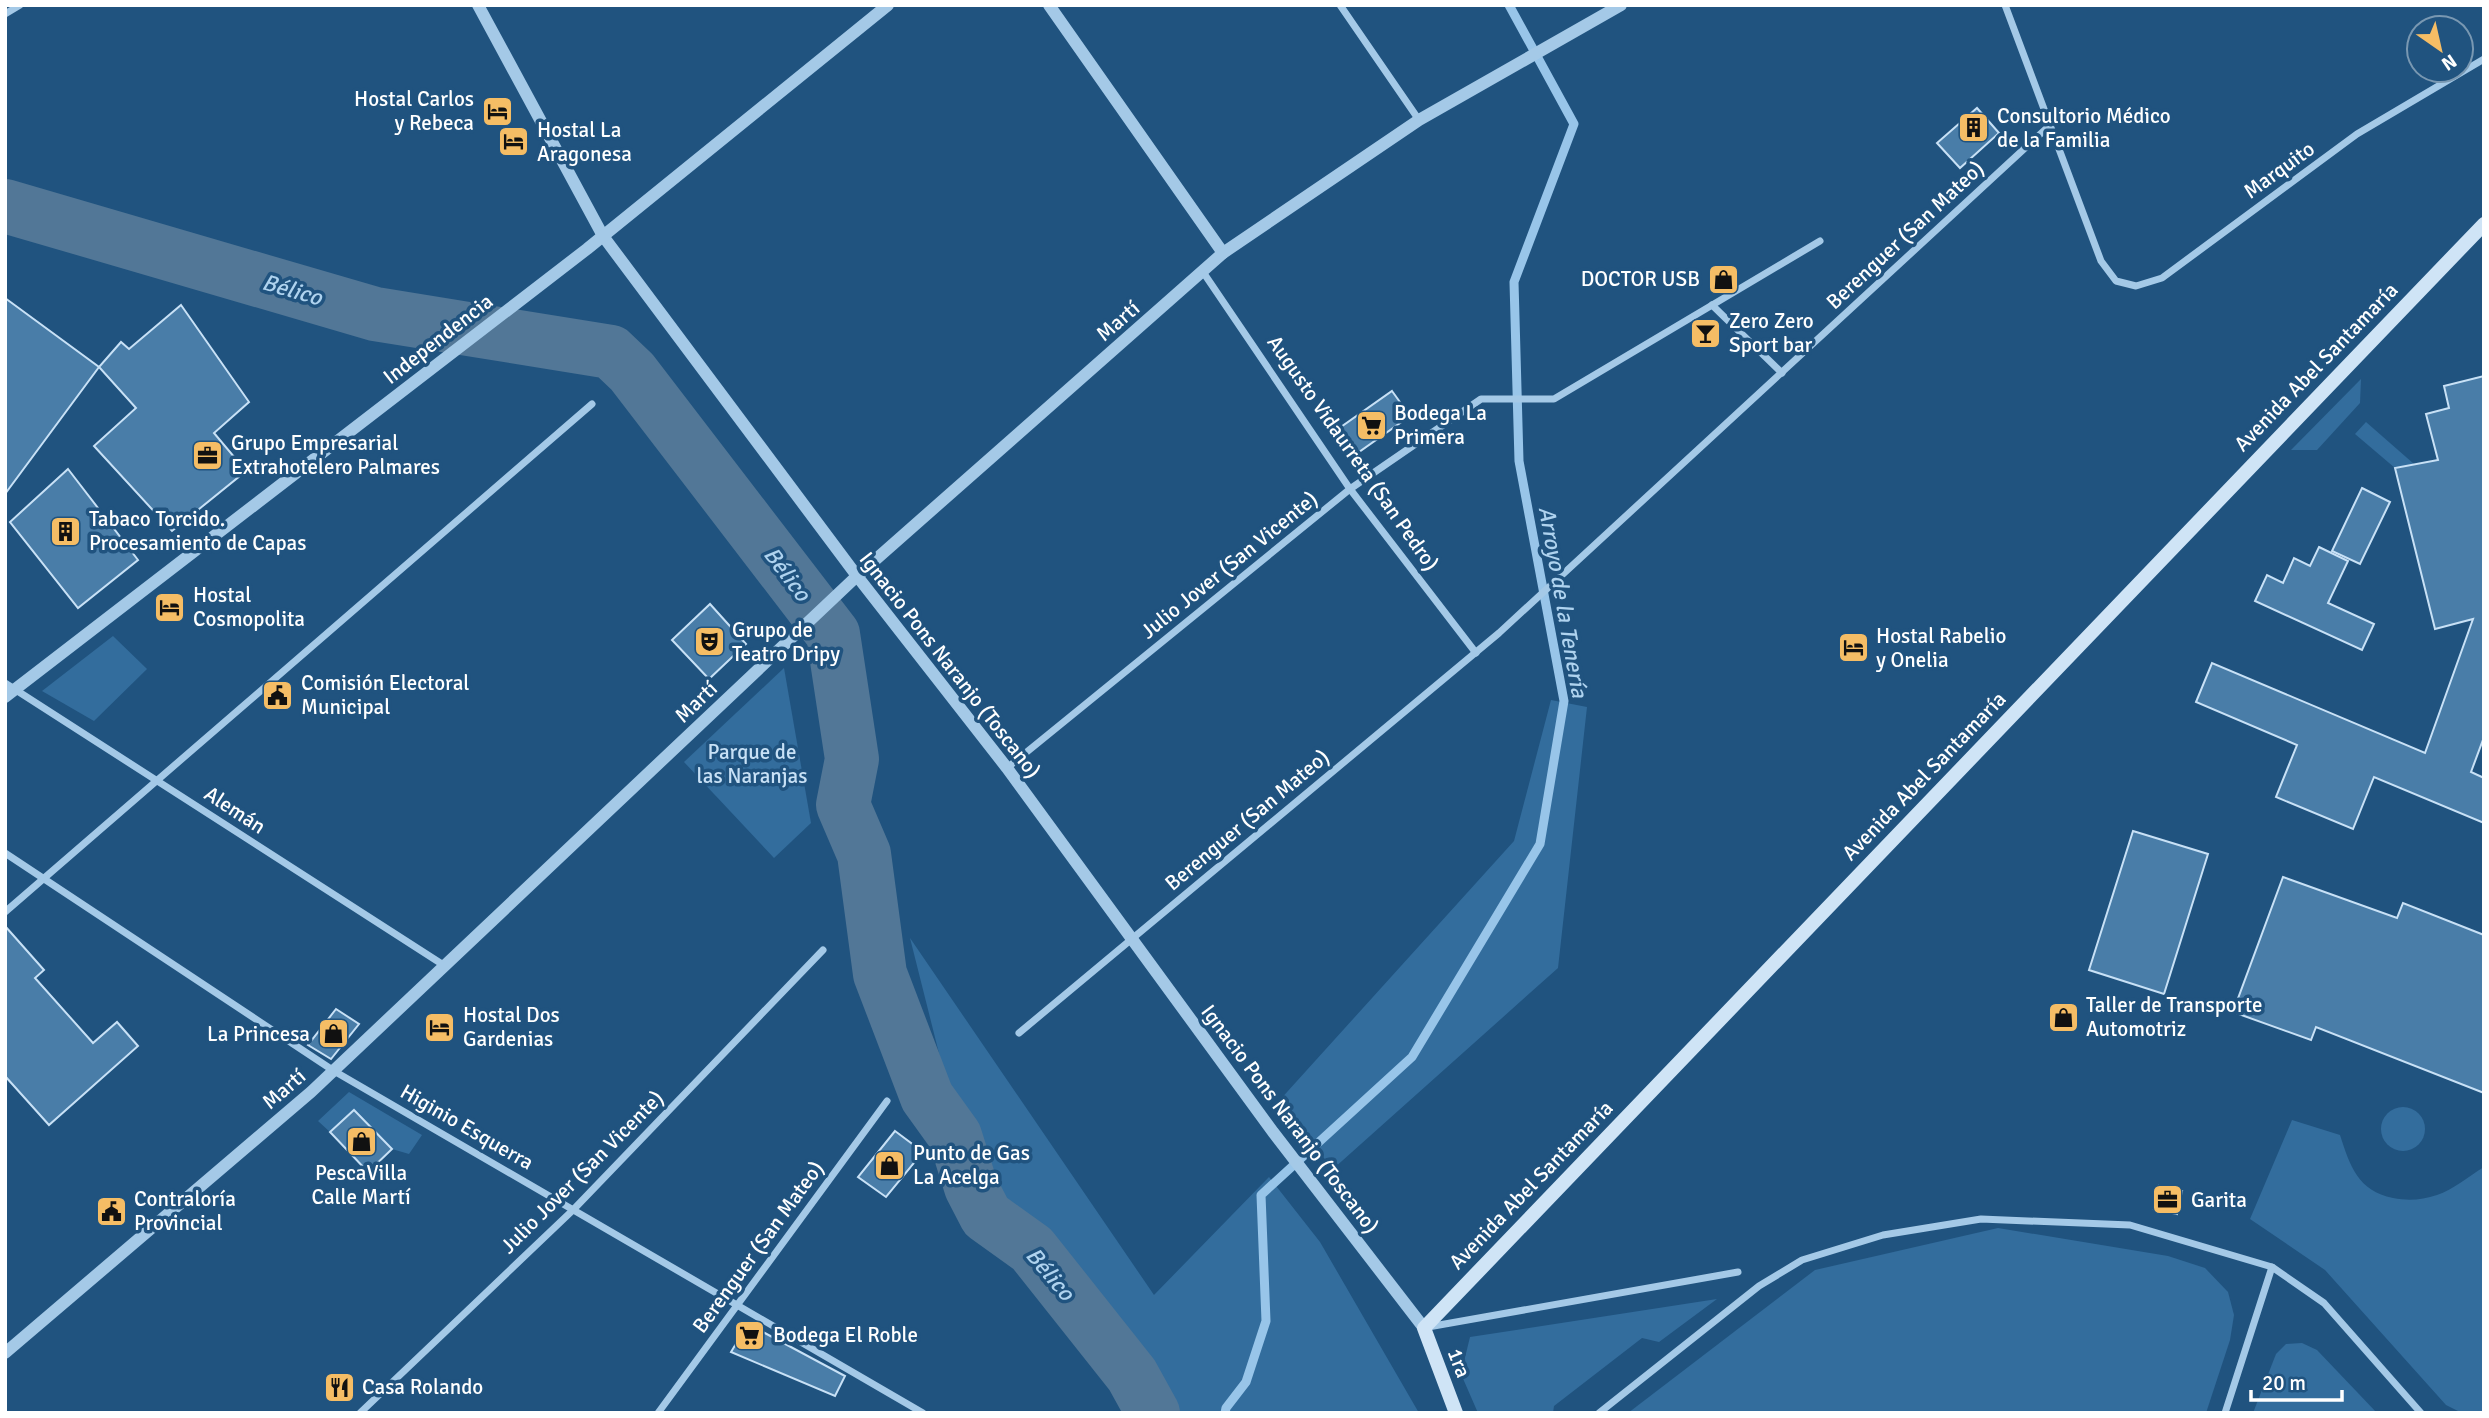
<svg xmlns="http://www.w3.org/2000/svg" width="2489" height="1418" font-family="Signika,sans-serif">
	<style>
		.green { fill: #336d9d }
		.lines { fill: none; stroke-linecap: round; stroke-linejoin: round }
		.stream { stroke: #98c5e9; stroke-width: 9 }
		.river { stroke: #527797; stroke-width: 54 }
		.building { fill: #497da8; stroke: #c8e1f6; stroke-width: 2 }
		.minor { stroke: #a4c9e7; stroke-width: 7 }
		.tertiary { stroke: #a4c9e7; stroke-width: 12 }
		.secondary { stroke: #cfe4f6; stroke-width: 14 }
		.labels { text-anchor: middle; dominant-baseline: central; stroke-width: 7; stroke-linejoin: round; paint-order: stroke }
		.poi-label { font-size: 21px; fill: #fff; stroke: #20537f; text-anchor: start }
		.street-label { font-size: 21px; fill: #fff; stroke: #20537f }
		.park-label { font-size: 21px; fill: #c8e1f6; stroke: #20537f }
		.water-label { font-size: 23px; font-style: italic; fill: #afd3ef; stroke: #20537f }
	</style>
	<rect width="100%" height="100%" fill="#20537f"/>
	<g class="green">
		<polygon points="2361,379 2360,403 2317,450 2291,450"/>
		<polygon points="2366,422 2414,464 2395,468 2355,434"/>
		<polygon points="113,636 147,669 94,721 42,691"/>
		<polygon points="784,668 811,823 774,858 684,762"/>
		<polygon points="1551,700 1587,707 1558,968 1333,1169 1278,1102 1514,841"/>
		<polygon points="910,938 1154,1295 1269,1177 1320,1242 1419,1413 1135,1413 1119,1344 1039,1241 1013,1225 976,1171 976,1139 950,1097"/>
		<polygon points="349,1092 422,1135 409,1154 392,1149 354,1110 330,1132 318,1121"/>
		<circle cx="2403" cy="1129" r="22"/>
		<path d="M 2292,1120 L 2340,1135 C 2350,1166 2358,1191 2393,1198 C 2408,1201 2422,1200 2437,1195 C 2453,1190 2469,1176 2484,1167 L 2484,1413 L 2462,1413 L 2446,1405 L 2325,1270 L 2250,1219 Z"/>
		<polygon points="1998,1228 2168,1256 2205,1268 2228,1292 2234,1315 2230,1340 2206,1413 1628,1413 1815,1270"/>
		<polygon points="1717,1299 1659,1342 1642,1338 1554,1406 1553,1413 1478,1413 1461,1374 1470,1337"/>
		<polygon points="2302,1343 2317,1350 2377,1413 2253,1413 2276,1354 2286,1344"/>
	</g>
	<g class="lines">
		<polyline class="stream" points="1225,1413 1226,1408 1246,1382 1266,1321 1261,1195 1412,1057 1540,844 1564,701 1519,461 1514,282 1574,124 1509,5"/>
		<polyline class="river" points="5,206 375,314 611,352 632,372 833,634 852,759 843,805 864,854 880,974 927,1097 955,1136 971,1187 986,1216 1032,1249 1132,1375 1153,1413"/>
	</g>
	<g class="building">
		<polygon points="1977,108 1999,133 1960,168 1937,143"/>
		<polygon points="5,298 99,367 5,494"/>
		<polygon points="181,305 249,402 214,433 246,471 172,531 94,446 136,408 99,367 121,342 129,349"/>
		<polygon points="2484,376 2484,737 2471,772 2484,778 2484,823 2374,777 2353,829 2276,797 2297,745 2196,702 2212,663 2425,753 2473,619 2435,629 2395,468 2438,460 2426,414 2449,408 2444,386"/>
		<polygon points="1392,391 1410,416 1349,459 1331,434"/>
		<polygon points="68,469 138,560 78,608 10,522"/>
		<polygon points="2362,488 2390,502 2360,564 2332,551"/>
		<polygon points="2319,547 2348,561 2328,603 2374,624 2362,650 2255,601 2267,575 2283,583 2294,558 2310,566"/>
		<polygon points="710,604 746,644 709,679 672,640"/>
		<polygon points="2133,831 2208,854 2164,994 2089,970"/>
		<polygon points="2283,877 2397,918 2403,903 2484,935 2484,1093 2316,1027 2311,1040 2233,1012"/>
		<polygon points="5,926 44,970 35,978 93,1043 117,1022 138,1046 49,1125 5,1076"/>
		<polygon points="336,1009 359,1024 331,1059 308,1045"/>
		<polygon points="354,1110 392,1149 368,1172 330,1132"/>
		<polygon points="895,1131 923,1152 886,1197 858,1177"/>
		<polygon points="2159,1186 2182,1191 2177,1214 2154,1209"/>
		<polygon points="748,1324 845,1376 835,1396 731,1352"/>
	</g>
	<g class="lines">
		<g class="minor">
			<polyline points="1340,5 1419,120"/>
			<polyline points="2005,5 2101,261 2116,281 2136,286 2162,278 2357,134 2484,59"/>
			<polyline points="5,14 20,5"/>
			<polyline points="1203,272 1350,489 1476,653"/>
			<polyline points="1712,305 1782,373"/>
			<polyline points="5,683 445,966"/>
			<polyline points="1007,768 1350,489 1481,399 1554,399 1820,241"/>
			<polyline points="5,853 334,1071 923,1413"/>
			<polyline points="5,912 592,404"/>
			<polyline points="1019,1033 1499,633 2049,126"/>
			<polyline points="1428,1327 1738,1272"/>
			<polyline points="360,1413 573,1210 823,950"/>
			<polyline points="658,1413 887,1101"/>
			<polyline points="1599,1413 1759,1286 1802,1260 1883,1235 1981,1219 2130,1225 2272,1267 2324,1303 2421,1413"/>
			<polyline points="2225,1413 2272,1267"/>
		</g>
		<g class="tertiary">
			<polyline points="478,5 603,236 857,576 1007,768 1273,1132 1424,1328"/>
			<polyline points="1049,5 1223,253"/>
			<polyline points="5,697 587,249 888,5"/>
			<polyline points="5,1353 311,1092 857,576 1223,253 1419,120 1621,5"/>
		</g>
		<polyline class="secondary" points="1456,1413 1424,1328 2484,224"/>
	</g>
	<defs>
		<symbol id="hotel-square" viewBox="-11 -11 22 22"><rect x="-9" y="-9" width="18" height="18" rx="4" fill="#f5bd65" stroke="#20537f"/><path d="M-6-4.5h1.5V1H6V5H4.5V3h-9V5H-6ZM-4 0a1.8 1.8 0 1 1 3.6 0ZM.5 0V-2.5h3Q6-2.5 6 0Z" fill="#111"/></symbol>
		<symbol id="building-square" viewBox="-11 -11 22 22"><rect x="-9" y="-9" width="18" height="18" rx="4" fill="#f5bd65" stroke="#20537f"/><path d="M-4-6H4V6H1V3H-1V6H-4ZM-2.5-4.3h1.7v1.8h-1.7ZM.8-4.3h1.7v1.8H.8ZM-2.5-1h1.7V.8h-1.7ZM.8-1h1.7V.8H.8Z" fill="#111"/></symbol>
		<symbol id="shop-square" viewBox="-11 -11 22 22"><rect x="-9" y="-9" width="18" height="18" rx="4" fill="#f5bd65" stroke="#20537f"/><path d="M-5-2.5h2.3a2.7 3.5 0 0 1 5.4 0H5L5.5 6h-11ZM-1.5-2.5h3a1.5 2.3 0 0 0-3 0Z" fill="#111"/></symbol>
		<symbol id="bar-square" viewBox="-11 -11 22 22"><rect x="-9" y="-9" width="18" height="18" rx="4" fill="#f5bd65" stroke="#20537f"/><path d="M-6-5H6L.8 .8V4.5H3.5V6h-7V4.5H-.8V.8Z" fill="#111"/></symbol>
		<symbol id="supermarket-square" viewBox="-11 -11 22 22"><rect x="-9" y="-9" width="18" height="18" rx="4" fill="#f5bd65" stroke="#20537f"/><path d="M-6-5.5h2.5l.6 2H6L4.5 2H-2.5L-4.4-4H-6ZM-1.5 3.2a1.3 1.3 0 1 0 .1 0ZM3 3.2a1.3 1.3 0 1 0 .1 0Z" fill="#111"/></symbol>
		<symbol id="office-square" viewBox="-11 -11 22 22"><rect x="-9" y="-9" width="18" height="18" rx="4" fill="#f5bd65" stroke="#20537f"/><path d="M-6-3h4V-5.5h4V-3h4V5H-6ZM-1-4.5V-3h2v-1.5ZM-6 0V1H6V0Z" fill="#111"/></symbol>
		<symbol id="theatre-square" viewBox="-11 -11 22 22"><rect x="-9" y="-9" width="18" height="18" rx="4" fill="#f5bd65" stroke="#20537f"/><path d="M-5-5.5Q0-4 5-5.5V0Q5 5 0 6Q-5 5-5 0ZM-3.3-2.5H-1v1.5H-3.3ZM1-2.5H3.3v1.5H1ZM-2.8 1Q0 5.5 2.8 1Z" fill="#111"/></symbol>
		<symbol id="civic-square" viewBox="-11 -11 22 22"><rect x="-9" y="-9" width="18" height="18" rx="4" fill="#f5bd65" stroke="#20537f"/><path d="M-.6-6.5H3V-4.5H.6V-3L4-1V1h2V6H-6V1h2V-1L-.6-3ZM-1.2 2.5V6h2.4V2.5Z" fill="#111"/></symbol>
		<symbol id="restaurant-square" viewBox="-11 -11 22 22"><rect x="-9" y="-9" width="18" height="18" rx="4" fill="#f5bd65" stroke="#20537f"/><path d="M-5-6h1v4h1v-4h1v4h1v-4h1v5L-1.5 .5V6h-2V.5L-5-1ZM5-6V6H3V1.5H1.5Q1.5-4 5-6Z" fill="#111"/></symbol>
	</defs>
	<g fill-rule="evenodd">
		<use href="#hotel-square" x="480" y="94" width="35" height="35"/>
		<use href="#building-square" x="1956" y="110" width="35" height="35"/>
		<use href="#hotel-square" x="496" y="124" width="35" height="35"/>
		<use href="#shop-square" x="1706" y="262" width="35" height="35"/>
		<use href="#bar-square" x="1688" y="316" width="35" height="35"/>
		<use href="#supermarket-square" x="1354" y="408" width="35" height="35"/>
		<use href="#office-square" x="190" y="438" width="35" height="35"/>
		<use href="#building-square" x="48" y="514" width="35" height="35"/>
		<use href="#hotel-square" x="152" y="590" width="35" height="35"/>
		<use href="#theatre-square" x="692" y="624" width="35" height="35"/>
		<use href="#hotel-square" x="1836" y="630" width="35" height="35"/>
		<use href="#civic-square" x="260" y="678" width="35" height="35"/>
		<use href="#shop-square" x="2046" y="1000" width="35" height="35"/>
		<use href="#hotel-square" x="422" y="1010" width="35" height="35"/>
		<use href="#shop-square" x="316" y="1016" width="35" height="35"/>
		<use href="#shop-square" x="344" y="1124" width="35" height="35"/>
		<use href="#shop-square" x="872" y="1148" width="35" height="35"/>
		<use href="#office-square" x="2150" y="1182" width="35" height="35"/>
		<use href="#civic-square" x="94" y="1194" width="35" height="35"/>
		<use href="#supermarket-square" x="732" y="1318" width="35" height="35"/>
		<use href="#restaurant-square" x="322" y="1370" width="35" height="35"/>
	</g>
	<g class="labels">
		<g class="poi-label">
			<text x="474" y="99" text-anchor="end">Hostal Carlos<tspan x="474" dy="24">y Rebeca</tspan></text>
			<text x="1997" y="116">Consultorio Médico<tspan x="1997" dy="24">de la Familia</tspan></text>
			<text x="537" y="130">Hostal La<tspan x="537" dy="24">Aragonesa</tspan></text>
			<text x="1700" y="279" text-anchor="end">DOCTOR USB</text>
			<text x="1729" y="321">Zero Zero<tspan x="1729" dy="24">Sport bar</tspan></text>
			<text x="1394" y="413">Bodega La<tspan x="1394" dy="24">Primera</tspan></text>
			<text x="231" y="443">Grupo Empresarial<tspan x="231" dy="24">Extrahotelero Palmares</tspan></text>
			<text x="89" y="519">Tabaco Torcido.<tspan x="89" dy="24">Procesamiento de Capas</tspan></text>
			<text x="193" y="595">Hostal<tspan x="193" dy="24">Cosmopolita</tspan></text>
			<text x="732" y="630">Grupo de<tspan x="732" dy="24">Teatro Dripy</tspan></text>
			<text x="1876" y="636">Hostal Rabelio<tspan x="1876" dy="24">y Onelia</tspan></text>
			<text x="301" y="683">Comisión Electoral<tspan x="301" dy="24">Municipal</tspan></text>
			<text x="2086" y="1005">Taller de Transporte<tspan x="2086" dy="24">Automotriz</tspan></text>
			<text x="463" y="1015">Hostal Dos<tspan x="463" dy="24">Gardenias</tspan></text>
			<text x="310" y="1034" text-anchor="end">La Princesa</text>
			<text x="913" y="1153">Punto de Gas<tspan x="913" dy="24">La Acelga</tspan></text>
			<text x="361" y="1173" text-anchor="middle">PescaVilla<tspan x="361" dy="24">Calle Martí</tspan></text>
			<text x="134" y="1199">Contraloría<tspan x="134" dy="24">Provincial</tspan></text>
			<text x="2191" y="1200">Garita</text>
			<text x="773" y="1335">Bodega El Roble</text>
			<text x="362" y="1387">Casa Rolando</text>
		</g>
		<g class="street-label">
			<text transform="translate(2279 170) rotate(-36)">Marquito</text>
			<text transform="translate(1905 235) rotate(-43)">Berenguer (San Mateo)</text>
			<text transform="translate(1118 321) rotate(-41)">Martí</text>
			<text transform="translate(438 339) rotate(-38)">Independencia</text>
			<text transform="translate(2316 367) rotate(-46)">Avenida Abel Santamaría</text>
			<text transform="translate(1353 453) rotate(55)">Augusto Vidaurreta (San Pedro)</text>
			<text transform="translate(1229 565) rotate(-39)">Julio Jover (San Vicente)</text>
			<text transform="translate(950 665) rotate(52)">Ignacio Pons Naranjo (Toscano)</text>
			<text transform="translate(696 702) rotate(-44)">Martí</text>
			<text transform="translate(1924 776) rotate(-46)">Avenida Abel Santamaría</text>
			<text transform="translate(235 810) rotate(33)">Alemán</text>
			<text transform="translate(1247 820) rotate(-40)">Berenguer (San Mateo)</text>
			<text transform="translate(284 1089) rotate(-41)">Martí</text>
			<text transform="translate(1290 1119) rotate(53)">Ignacio Pons Naranjo (Toscano)</text>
			<text transform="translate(467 1127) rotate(30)">Higinio Esquerra</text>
			<text transform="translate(582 1172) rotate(-45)">Julio Jover (San Vicente)</text>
			<text transform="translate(1531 1185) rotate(-46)">Avenida Abel Santamaría</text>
			<text transform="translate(758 1247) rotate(-54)">Berenguer (San Mateo)</text>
			<text transform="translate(1459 1363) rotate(69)">1ra</text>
		</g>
		<g class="park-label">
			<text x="752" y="752">Parque de<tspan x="752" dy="24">las Naranjas</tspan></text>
		</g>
		<g class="water-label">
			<text transform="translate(292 290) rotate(16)">Bélico</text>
			<text transform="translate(787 574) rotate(53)">Bélico</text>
			<text transform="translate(1563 602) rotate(80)">Arroyo de la Tenería</text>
			<text transform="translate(1050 1274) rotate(50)">Bélico</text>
		</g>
	</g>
	<rect width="2489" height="1418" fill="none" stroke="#ffffff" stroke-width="14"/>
	<g transform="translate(2440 49) rotate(146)"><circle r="33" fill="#20537f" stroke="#7998b2" stroke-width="2"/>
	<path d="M0-5L12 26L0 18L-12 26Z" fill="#f5bd65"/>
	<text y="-10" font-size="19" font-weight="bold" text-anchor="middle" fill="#ffffff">N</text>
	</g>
	<path d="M2251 1390v10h91v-10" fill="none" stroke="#ffffff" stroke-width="3.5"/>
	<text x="2262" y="1390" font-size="21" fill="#ffffff" stroke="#20537f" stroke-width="5" paint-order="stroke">20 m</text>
</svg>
